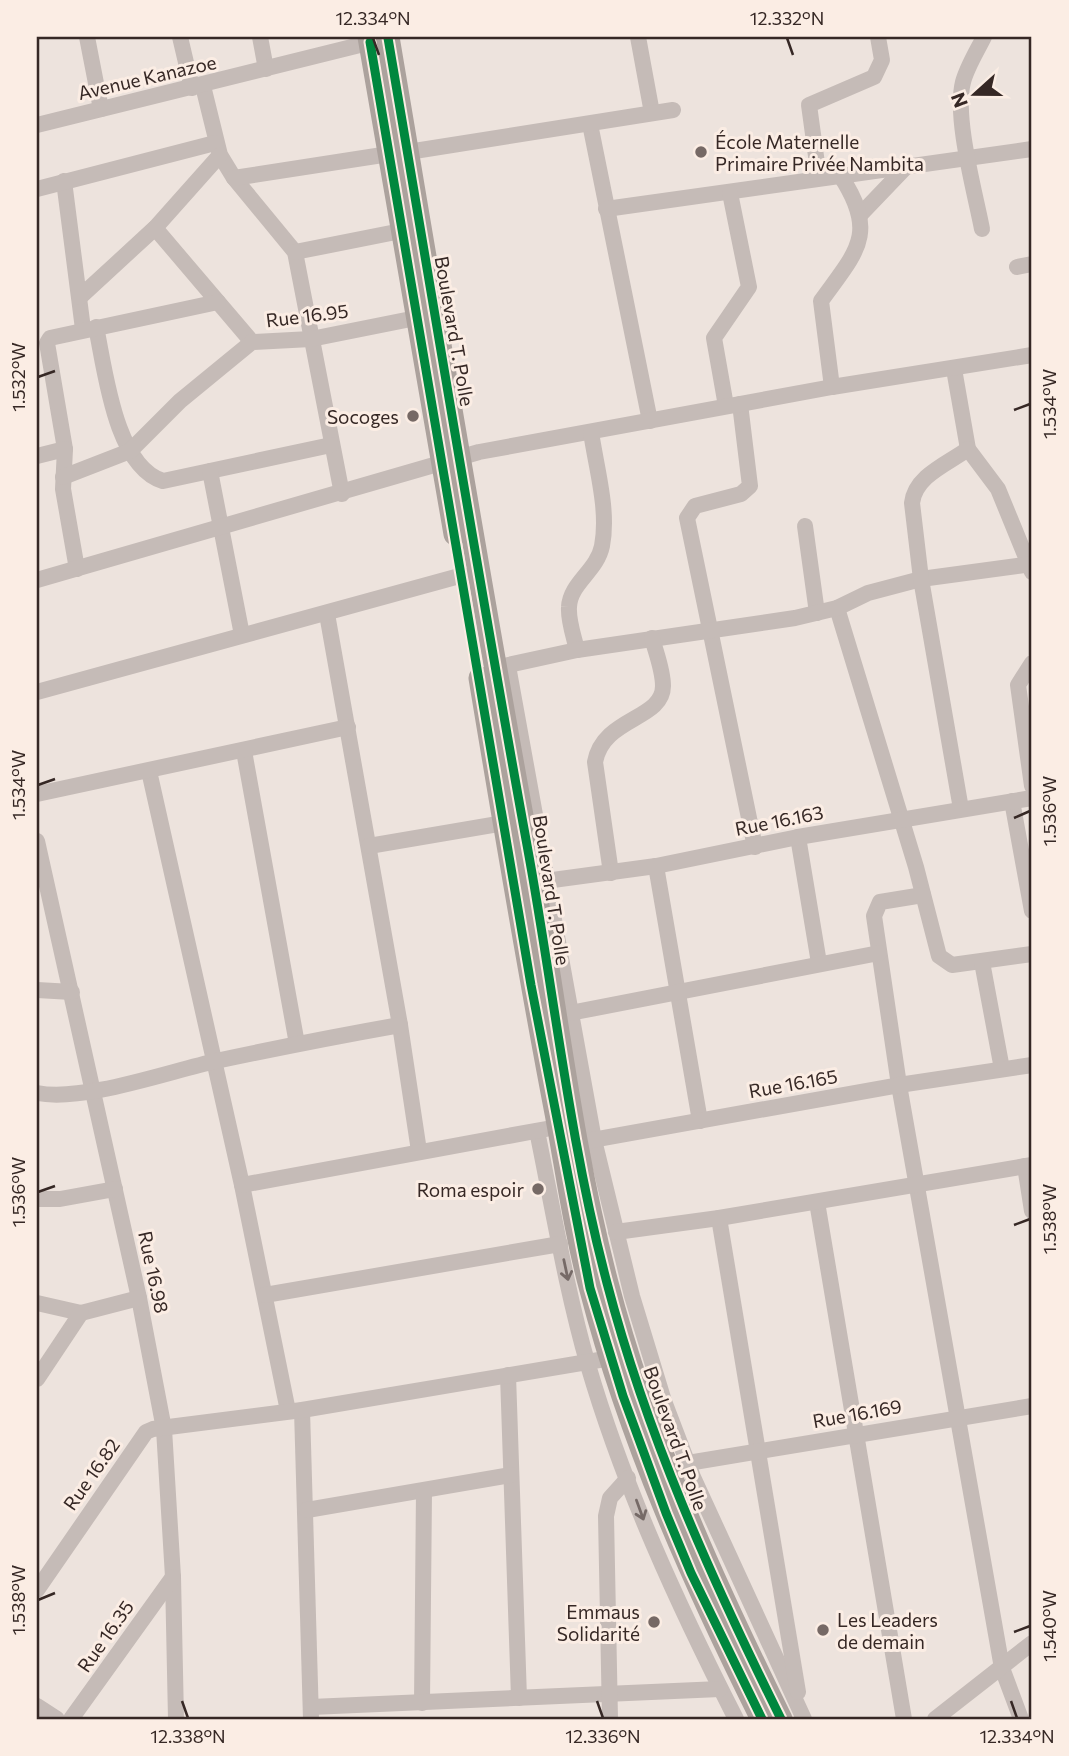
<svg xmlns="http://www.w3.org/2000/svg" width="1069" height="1756" font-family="Commissioner,sans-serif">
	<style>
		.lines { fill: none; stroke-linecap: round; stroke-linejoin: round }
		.minor { stroke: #c5bbb7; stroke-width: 16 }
		.highway { stroke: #aca29d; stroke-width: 23 }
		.cycleway-casing { stroke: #fbede4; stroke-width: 13 }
		.cycleway { stroke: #00873e; stroke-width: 9 }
		.oneway { stroke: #766a67 }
		.ticks { fill: none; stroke: #362825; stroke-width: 2.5 }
		.poi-dot { fill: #766965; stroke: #fbede4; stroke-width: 2.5 }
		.labels { text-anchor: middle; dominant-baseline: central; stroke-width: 6; stroke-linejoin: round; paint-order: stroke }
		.street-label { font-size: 19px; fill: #362825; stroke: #fbede4 }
		.poi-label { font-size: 19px; fill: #362825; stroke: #fbede4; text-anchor: end }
		.neatline { fill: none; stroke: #362825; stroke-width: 2.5 }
		.ticks-label { font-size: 18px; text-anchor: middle; fill: #362825 }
	</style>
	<rect width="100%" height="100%" fill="#ede3dd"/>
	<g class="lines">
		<g class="minor">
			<polyline points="87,37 101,109"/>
			<polyline points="180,37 192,88"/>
			<polyline points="260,37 266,69"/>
			<polyline points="638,37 652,113"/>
			<polyline points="203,86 220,155 234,178 295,252 342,494"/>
			<polyline points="590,124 650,421"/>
			<polyline points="37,125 380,40"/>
			<polyline points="408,152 673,110"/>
			<polyline points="234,178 389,154"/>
			<polyline points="819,178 809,105 874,77 882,60 878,37"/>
			<polyline points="64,181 83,329"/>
			<polyline points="37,189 215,143"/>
			<polyline points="606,209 1032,149"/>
			<polyline points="860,215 905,168"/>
			<polyline points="155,228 252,342"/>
			<path d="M 982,229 C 975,192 954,118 963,82 C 967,67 977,51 984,37"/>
			<polyline points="295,252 401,231"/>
			<polyline points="1017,267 1032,264"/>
			<polyline points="80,297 155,228 220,155"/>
			<path d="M 96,327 C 105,369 115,466 163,481 L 331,445"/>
			<polyline points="954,369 968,449 998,489 1032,572"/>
			<path d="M 832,387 L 821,301 C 856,252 879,234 840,175"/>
			<polyline points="740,404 750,486 741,494 695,506 687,518 755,847"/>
			<polyline points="726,406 714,338 749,287 730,193"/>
			<polyline points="65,449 47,343 50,338 218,302"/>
			<polyline points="37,456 65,449 63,489 77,569"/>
			<polyline points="210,471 242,635"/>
			<polyline points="63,477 130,451 180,401 252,342 311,339 416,318"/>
			<polyline points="805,526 817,613"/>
			<polyline points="37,580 479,452 832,387 1032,355"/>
			<polyline points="837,608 916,867 939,956 952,965 1032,954"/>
			<polyline points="327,614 400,1025 419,1151"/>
			<path d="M 577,650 C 574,637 568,621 569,607 C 570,583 597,571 602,546 C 609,510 596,467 591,432"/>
			<polyline points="1032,663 1018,685 1032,786"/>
			<polyline points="508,666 594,1140 632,1296 664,1401 693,1477 804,1719"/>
			<polyline points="499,667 577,650 795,618 837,608 868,593 921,579 1032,564"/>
			<polyline points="37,692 463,575"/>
			<polyline points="244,751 297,1044"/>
			<polyline points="149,771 242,1185 288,1411"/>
			<polyline points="37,794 348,727"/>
			<polyline points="1012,801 1032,911"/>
			<path d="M 961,809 L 921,579 L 912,503 C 915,476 947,464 968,449"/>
			<polyline points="798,837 819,963"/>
			<polyline points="37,841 139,1298 164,1429 173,1577 176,1719"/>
			<polyline points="369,846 504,823"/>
			<polyline points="656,866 700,1121"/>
			<path d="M 611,873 L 595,762 C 603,717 663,720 663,686 C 663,670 656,653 652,638"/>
			<polyline points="538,882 656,866 798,837 1032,798"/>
			<polyline points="923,895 880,902 874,916 899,1085 1002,1668 1021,1719"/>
			<polyline points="982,962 1002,1069"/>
			<polyline points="37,990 72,992"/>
			<polyline points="570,1013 879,953"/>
			<path d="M 37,1093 C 84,1102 167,1072 216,1061 C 277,1048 338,1036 400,1025"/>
			<path d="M 537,1131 C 553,1209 566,1289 588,1365 C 624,1488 678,1605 736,1719"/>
			<polyline points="586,1141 899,1085 1032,1065"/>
			<polyline points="1025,1166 1032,1211"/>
			<polyline points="242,1185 546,1129"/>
			<polyline points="37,1199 60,1199 115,1189"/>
			<polyline points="817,1202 904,1719"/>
			<polyline points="719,1218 798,1692"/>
			<polyline points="616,1232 719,1218 1032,1165"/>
			<polyline points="265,1295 560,1244"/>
			<polyline points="37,1303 81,1313 139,1298"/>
			<polyline points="508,1375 519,1698"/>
			<polyline points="37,1379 81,1313"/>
			<polyline points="302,1410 311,1719"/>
			<polyline points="688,1463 1032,1406"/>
			<polyline points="307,1510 511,1475"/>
			<polyline points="37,1590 146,1432 153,1429 302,1410 611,1358"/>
			<polyline points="422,1703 424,1491"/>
			<polyline points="37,1706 57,1719"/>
			<polyline points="311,1707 720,1689"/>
			<polyline points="71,1719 173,1577"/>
			<polyline points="610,1719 606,1516 610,1498 628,1478"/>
			<polyline points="935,1719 1032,1643"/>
		</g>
		<g class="highway">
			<polyline points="369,37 455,534"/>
			<path d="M 388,37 C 434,309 479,582 529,854 C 555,996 570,1142 607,1283 C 647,1436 711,1578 781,1719"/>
			<path d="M 480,678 C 504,823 528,968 556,1113 C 567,1172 575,1232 591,1290 C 630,1440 693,1581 762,1719"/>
		</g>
		<defs>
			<g id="cycleway">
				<path d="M 388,38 C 434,307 478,577 527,845 C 554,991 569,1140 607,1283 C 647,1436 711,1578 781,1719"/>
				<polyline points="370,42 531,985 590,1288 623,1396 666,1513 691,1573 762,1719"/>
			</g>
		</defs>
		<use href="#cycleway" class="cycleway-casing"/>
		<use href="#cycleway" class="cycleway"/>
	</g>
	<defs><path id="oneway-shaft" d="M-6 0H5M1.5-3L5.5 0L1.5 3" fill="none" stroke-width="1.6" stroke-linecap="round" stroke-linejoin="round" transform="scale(1.75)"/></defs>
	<g class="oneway">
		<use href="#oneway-shaft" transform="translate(566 1270) rotate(78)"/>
		<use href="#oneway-shaft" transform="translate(640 1510) rotate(70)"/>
	</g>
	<path class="ticks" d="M 373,38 L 379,55M 787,38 L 793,55M 38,377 L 55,371M 1014,410 L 1030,404M 38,785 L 55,779M 1014,818 L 1030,811M 38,1192 L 55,1186M 1014,1225 L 1030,1219M 38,1600 L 55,1593M 1014,1632 L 1030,1626M 182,1701 L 188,1718M 597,1701 L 603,1718M 1011,1701 L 1017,1718"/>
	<g class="poi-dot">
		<circle cx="701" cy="152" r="7"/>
		<circle cx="413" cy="416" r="7"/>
		<circle cx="538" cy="1189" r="7"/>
		<circle cx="654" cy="1622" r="7"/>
		<circle cx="823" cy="1630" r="7"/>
	</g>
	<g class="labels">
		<g class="street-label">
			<text transform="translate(147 77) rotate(-13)">Avenue Kanazoe</text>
			<text transform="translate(307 315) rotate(-7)">Rue 16.95</text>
			<text transform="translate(455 331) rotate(80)">Boulevard T. Polle</text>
			<text transform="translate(779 820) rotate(-11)">Rue 16.163</text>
			<text transform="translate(552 890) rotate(81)">Boulevard T. Polle</text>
			<text transform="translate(793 1083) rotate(-10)">Rue 16.165</text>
			<text transform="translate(154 1272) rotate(78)">Rue 16.98</text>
			<text transform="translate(857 1413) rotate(-10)">Rue 16.169</text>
			<text transform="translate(676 1438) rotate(70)">Boulevard T. Polle</text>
			<text transform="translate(91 1474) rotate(-55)">Rue 16.82</text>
			<text transform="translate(105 1636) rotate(-55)">Rue 16.35</text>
		</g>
		<g class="poi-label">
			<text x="715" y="141" text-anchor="start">École Maternelle<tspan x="715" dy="22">Primaire Privée Nambita</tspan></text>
			<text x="399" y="416">Socoges</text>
			<text x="524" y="1189">Roma espoir</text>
			<text x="640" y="1611">Emmaus<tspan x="640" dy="22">Solidarité</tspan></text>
			<text x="837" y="1619" text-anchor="start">Les Leaders<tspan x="837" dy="22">de demain</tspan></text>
		</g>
	</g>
	<rect width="1069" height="1756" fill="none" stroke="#fbede4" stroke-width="77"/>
	<g transform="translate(975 94) rotate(249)" stroke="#fbede4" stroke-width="5" paint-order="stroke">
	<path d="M0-5L12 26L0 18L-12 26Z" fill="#362825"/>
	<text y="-10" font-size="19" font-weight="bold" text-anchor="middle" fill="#362825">N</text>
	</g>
	<rect x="38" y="38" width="992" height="1680" class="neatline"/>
	<g class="ticks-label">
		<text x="373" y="25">12.334°N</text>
		<text x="787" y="25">12.332°N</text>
		<text transform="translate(19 377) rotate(-90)" y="6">1.532°W</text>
		<text transform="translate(1050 404) rotate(-90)" y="6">1.534°W</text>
		<text transform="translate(19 785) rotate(-90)" y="6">1.534°W</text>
		<text transform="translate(1050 811) rotate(-90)" y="6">1.536°W</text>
		<text transform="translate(19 1192) rotate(-90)" y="6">1.536°W</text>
		<text transform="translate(1050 1219) rotate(-90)" y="6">1.538°W</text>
		<text transform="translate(19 1600) rotate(-90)" y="6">1.538°W</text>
		<text transform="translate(1050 1626) rotate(-90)" y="6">1.540°W</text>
		<text x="188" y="1743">12.338°N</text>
		<text x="603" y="1743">12.336°N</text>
		<text x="1017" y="1743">12.334°N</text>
	</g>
</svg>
